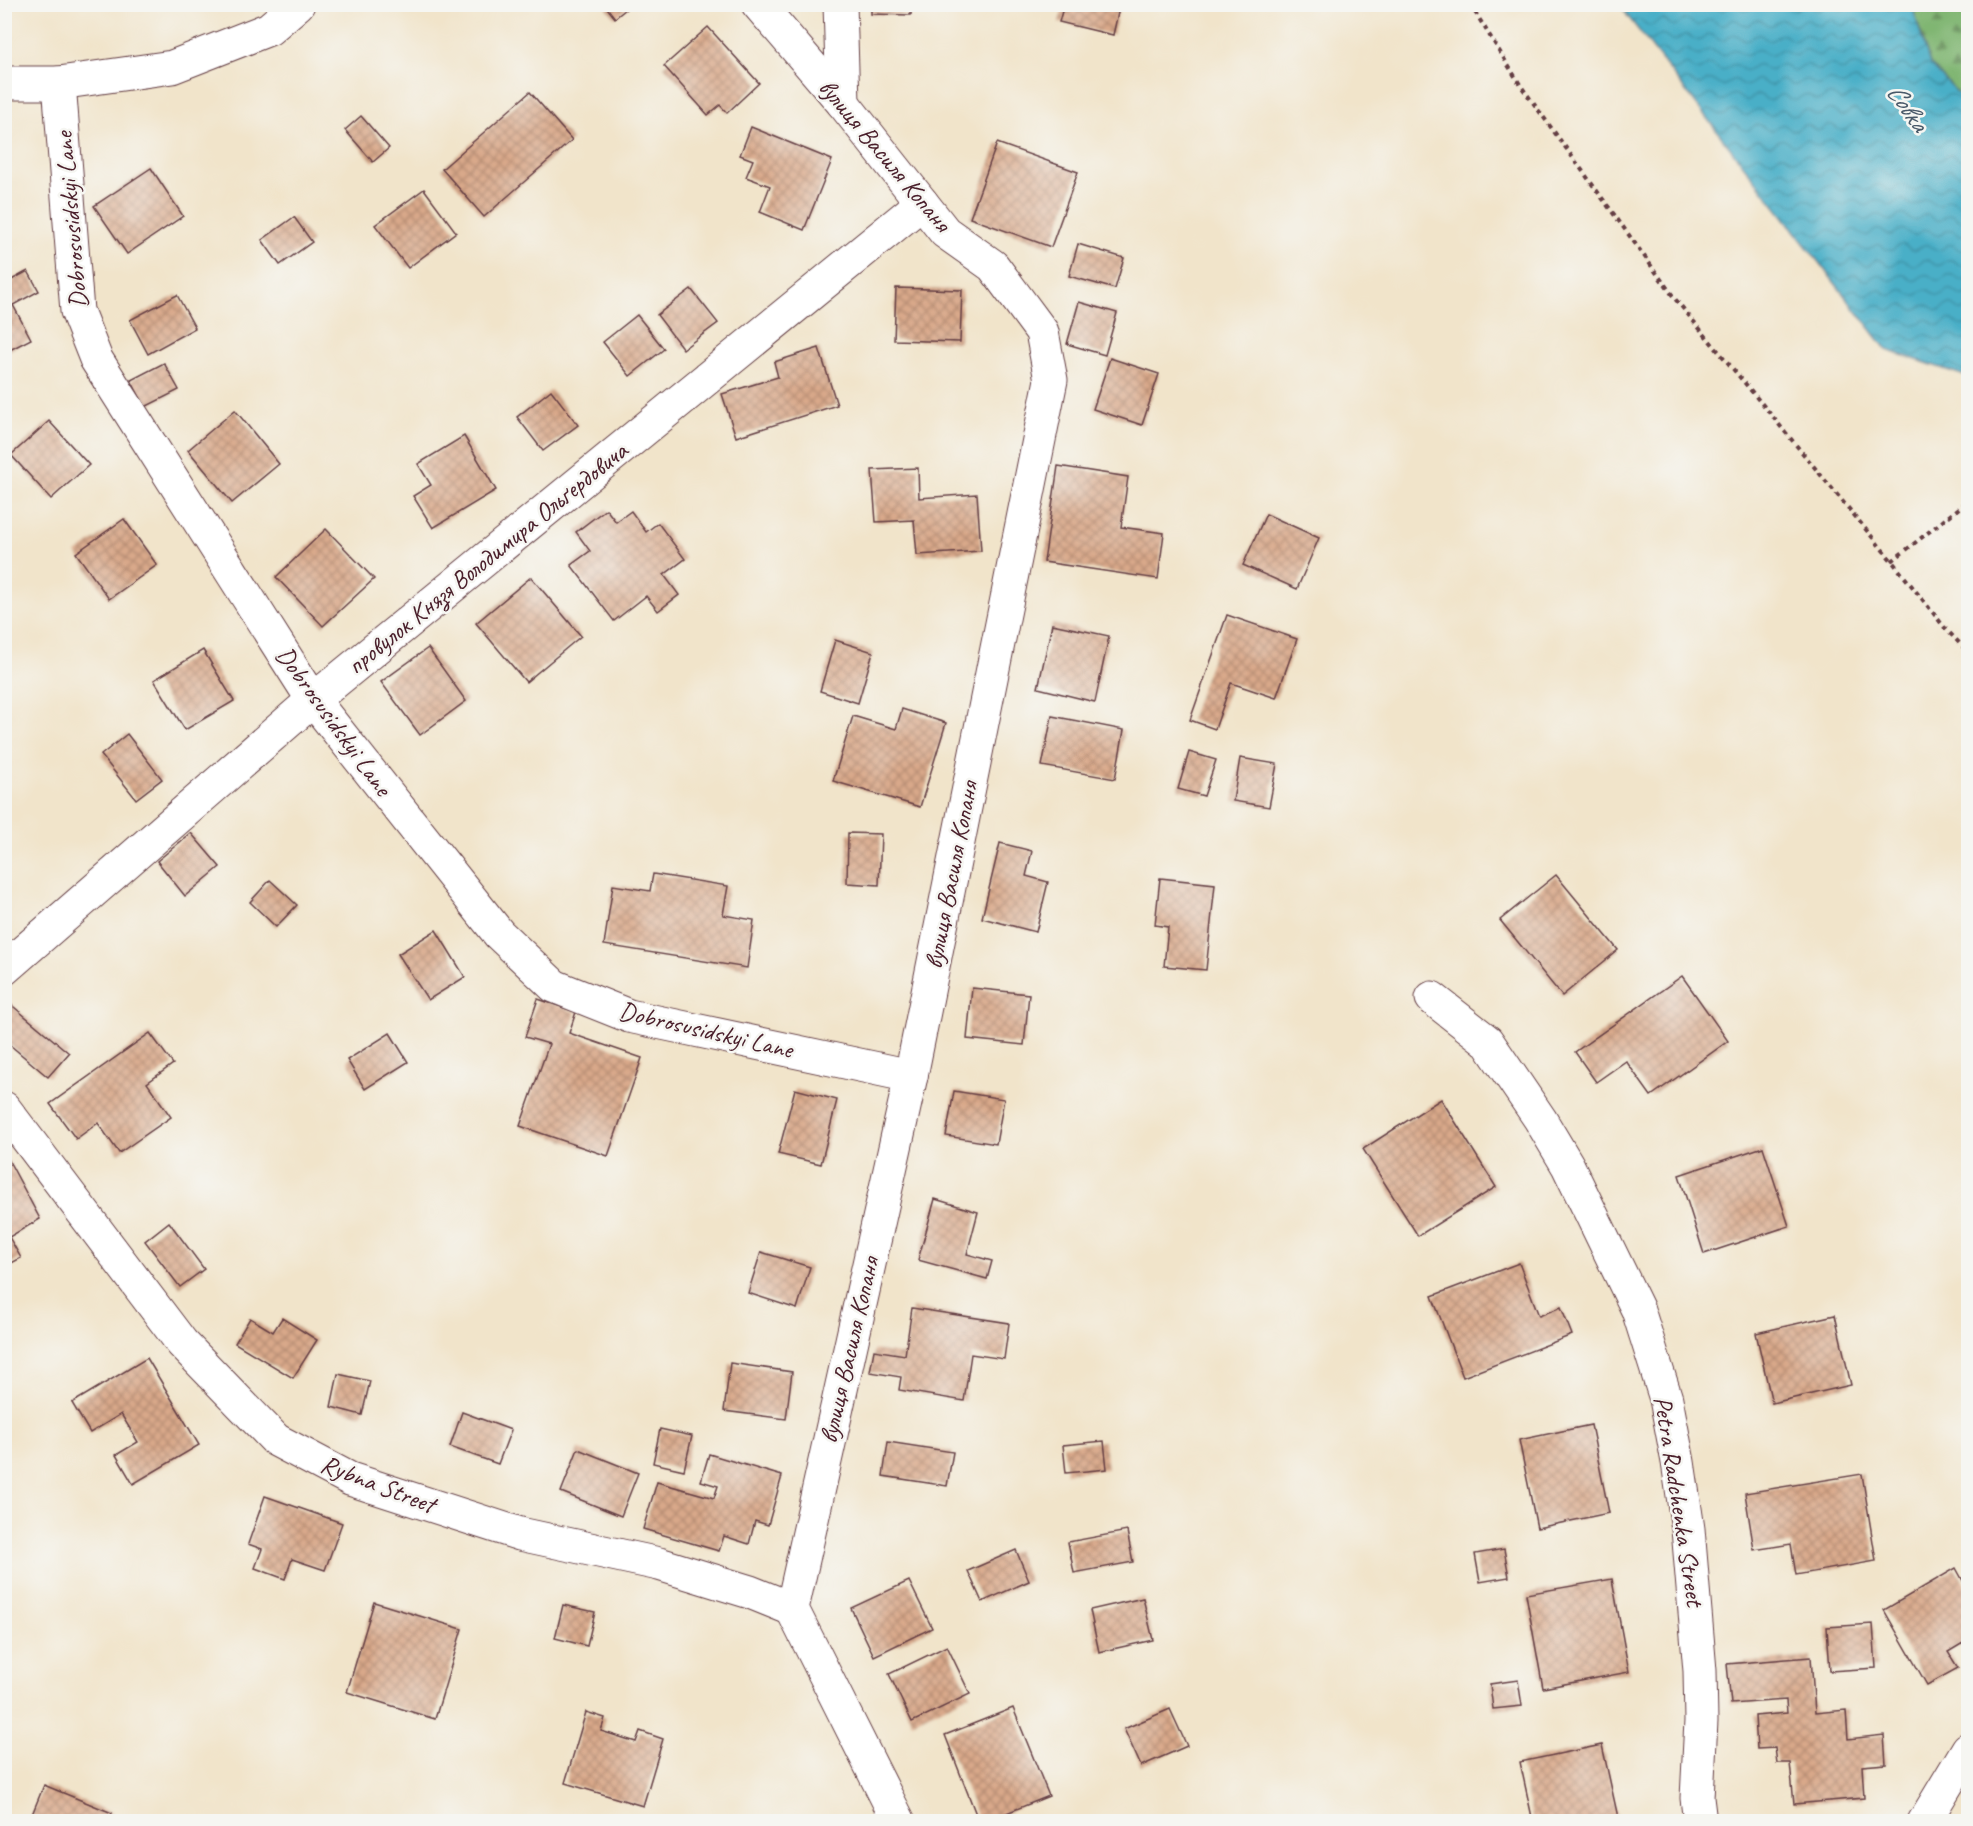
<svg xmlns="http://www.w3.org/2000/svg" width="1973" height="1826" font-family="Caveat,sans-serif">
	<style>
		.forest { fill: url(#forest-firs); stroke: #656a4e; stroke-width: 1.5 }
		.water { fill: url(#water-waves); stroke: #496779; stroke-width: 1.5 }
		.building { fill: url(#building-cross-hatch) }
		.lines { fill: none; stroke-linecap: round; stroke-linejoin: round }
		.minor-casing { stroke: #633d43; stroke-width: 35 }
		.path { stroke: #633d43; stroke-width: 4; stroke-dasharray: 4.5 4.5; stroke-linecap: butt }
		.minor { stroke: #fff; stroke-width: 33 }
		.labels { text-anchor: middle; dominant-baseline: central; stroke-width: 5; stroke-linejoin: round; paint-order: stroke }
		.street-label { font-size: 26px; fill: #4a1f2b; stroke: #f6f6f2 }
		.water-label { font-size: 27px; font-style: italic; fill: #495969; stroke: #f6f6f2 }
	</style>
	<defs>
		<pattern id="forest-firs" width="22" height="20" patternUnits="userSpaceOnUse" patternTransform="scale(1.5)"><rect width="22" height="20" fill="#80b672"/><path d="M5 1l3.5 6h-7zM16 11l3.5 6h-7z" fill="#6b935e"/></pattern>
		<pattern id="water-waves" width="16" height="10" patternUnits="userSpaceOnUse" patternTransform="scale(1.5)"><rect width="16" height="10" fill="#48afc7"/><path d="M0 5q4-4 8 0t8 0" fill="none" stroke="#3e8ea2"/></pattern>
		<pattern id="building-cross-hatch" width="8" height="8" patternUnits="userSpaceOnUse" patternTransform="scale(1.5)"><rect width="8" height="8" fill="#d9a98a"/><path d="M0 0l8 8M0 8l8-8" fill="none" stroke="#b28971"/></pattern>
	</defs>
	<rect width="100%" height="100%" fill="#f6f6f2"/>
	<filter id="ink" filterUnits="userSpaceOnUse"><feTurbulence type="fractalNoise" baseFrequency=".0167" numOctaves="2"/><feDisplacementMap in="SourceGraphic" scale="12" xChannelSelector="R" yChannelSelector="G"/><feConvolveMatrix kernelMatrix="1 2 1 2 8 2 1 2 1" color-interpolation-filters="sRGB"/></filter>
	<filter id="wash" filterUnits="userSpaceOnUse"><feTurbulence type="fractalNoise" baseFrequency=".008" numOctaves="4" result="noise"/><feDisplacementMap in="SourceGraphic" scale="24" xChannelSelector="R" yChannelSelector="G"/><feGaussianBlur stdDeviation="1.35" result="paint"/><feColorMatrix in="noise" values="0 0 0 0 0 0 0 0 0 0 0 0 0 0 0 0 0 1.4 0 .05"/><feComposite in="paint" operator="in"/></filter>
	<g filter="url(#wash)">
		<rect width="100%" height="100%" fill="#f1e4ca"/>
		<polygon class="forest" points="1912,5 1968,5 1968,104 1930,64"/>
		<polygon class="water" points="1619,5 1912,5 1930,64 1968,104 1968,377 1887,350"/>
		<g id="blocks">
			<g class="building">
				<polygon points="604,4 632,4 615,18"/>
				<polygon points="871,4 911,4 911,15 871,14"/>
				<polygon points="1064,4 1120,4 1113,35 1059,22"/>
				<polygon points="708,27 759,83 727,113 720,105 708,115 664,66"/>
				<polygon points="530,92 572,140 484,217 442,169"/>
				<polygon points="361,116 389,148 373,162 345,130"/>
				<polygon points="751,127 832,160 804,230 760,212 770,186 746,177 753,160 740,155"/>
				<polygon points="997,143 1078,172 1051,247 970,218"/>
				<polygon points="151,168 183,216 127,254 94,206"/>
				<polygon points="424,189 456,232 408,268 375,225"/>
				<polygon points="294,217 312,242 280,265 262,240"/>
				<polygon points="1078,244 1124,258 1115,289 1069,276"/>
				<polygon points="28,271 39,291 13,305 31,339 4,353 4,284"/>
				<polygon points="896,288 962,290 960,342 894,340"/>
				<polygon points="691,289 718,323 683,349 657,315"/>
				<polygon points="177,295 195,328 148,354 130,320"/>
				<polygon points="1079,302 1117,313 1105,355 1067,344"/>
				<polygon points="637,315 664,349 630,376 603,342"/>
				<polygon points="819,348 837,405 736,437 722,394 778,377 774,362"/>
				<polygon points="1110,358 1159,374 1142,425 1093,409"/>
				<polygon points="164,363 179,390 145,407 131,380"/>
				<polygon points="551,390 578,425 543,451 517,417"/>
				<polygon points="235,410 279,464 232,503 188,450"/>
				<polygon points="49,421 89,465 51,499 11,455"/>
				<polygon points="464,436 496,490 433,528 413,496 431,485 418,464"/>
				<polygon points="1058,466 1128,477 1121,527 1164,533 1158,579 1044,562"/>
				<polygon points="918,468 919,498 977,494 981,551 917,555 914,520 876,522 872,470"/>
				<polygon points="606,509 616,522 631,511 646,532 658,523 685,559 664,575 679,595 658,611 646,596 614,621 571,565 590,551 576,532"/>
				<polygon points="1266,514 1319,538 1297,589 1243,565"/>
				<polygon points="124,519 157,565 109,599 76,553"/>
				<polygon points="326,529 374,579 323,626 276,577"/>
				<polygon points="531,577 581,636 526,682 476,623"/>
				<polygon points="1227,615 1297,639 1276,698 1231,683 1215,729 1190,720"/>
				<polygon points="1052,624 1109,636 1095,702 1038,688"/>
				<polygon points="835,640 873,652 858,703 820,691"/>
				<polygon points="428,648 466,701 420,735 381,682"/>
				<polygon points="203,650 234,701 185,730 154,680"/>
				<polygon points="902,709 946,723 920,807 833,781 853,716 896,729"/>
				<polygon points="1052,716 1124,730 1115,779 1042,766"/>
				<polygon points="127,734 162,779 136,799 101,755"/>
				<polygon points="1189,752 1216,760 1204,796 1178,789"/>
				<polygon points="1240,758 1277,764 1269,807 1233,801"/>
				<polygon points="191,833 220,867 185,896 157,861"/>
				<polygon points="848,833 881,834 879,885 847,883"/>
				<polygon points="1000,843 1032,851 1026,876 1048,882 1036,932 982,918"/>
				<polygon points="653,874 728,886 723,915 754,920 747,968 604,945 613,885 650,891"/>
				<polygon points="1556,875 1618,950 1562,996 1500,920"/>
				<polygon points="1160,878 1215,884 1206,970 1164,966 1168,927 1155,925"/>
				<polygon points="270,880 297,905 276,927 250,902"/>
				<polygon points="436,930 465,977 428,1000 398,954"/>
				<polygon points="1682,976 1728,1041 1651,1096 1626,1061 1596,1082 1575,1052"/>
				<polygon points="972,988 1029,994 1024,1045 967,1039"/>
				<polygon points="538,999 576,1012 569,1033 642,1058 608,1156 520,1126 549,1044 525,1037"/>
				<polygon points="8,1002 69,1053 48,1077 4,1040 4,1006"/>
				<polygon points="150,1033 173,1064 147,1083 171,1117 119,1153 98,1123 76,1139 50,1104"/>
				<polygon points="390,1033 408,1062 365,1089 347,1060"/>
				<polygon points="795,1089 837,1100 821,1164 778,1154"/>
				<polygon points="954,1091 1004,1099 996,1144 946,1136"/>
				<polygon points="1441,1099 1496,1187 1418,1236 1363,1149"/>
				<polygon points="1763,1147 1789,1226 1704,1254 1679,1175"/>
				<polygon points="9,1161 40,1219 9,1237 21,1258 4,1267 4,1163"/>
				<polygon points="935,1199 978,1212 967,1254 992,1261 987,1279 918,1260"/>
				<polygon points="169,1222 204,1269 180,1287 145,1241"/>
				<polygon points="761,1252 810,1267 797,1309 748,1293"/>
				<polygon points="1519,1263 1539,1316 1561,1307 1572,1335 1463,1377 1432,1296"/>
				<polygon points="912,1308 1009,1323 1004,1359 971,1354 964,1401 899,1390 901,1377 870,1372 874,1350 905,1355"/>
				<polygon points="1835,1315 1851,1385 1772,1403 1756,1333"/>
				<polygon points="250,1318 273,1332 282,1318 317,1340 293,1378 235,1343"/>
				<polygon points="147,1358 199,1445 133,1484 116,1455 138,1442 121,1414 90,1433 72,1403"/>
				<polygon points="730,1363 792,1372 786,1419 724,1411"/>
				<polygon points="338,1374 370,1381 362,1415 331,1407"/>
				<polygon points="462,1412 511,1430 498,1464 450,1447"/>
				<polygon points="1591,1425 1609,1513 1537,1528 1519,1440"/>
				<polygon points="660,1429 692,1436 684,1470 653,1463"/>
				<polygon points="1104,1441 1107,1469 1066,1473 1063,1445"/>
				<polygon points="888,1442 953,1452 947,1486 883,1476"/>
				<polygon points="578,1449 638,1473 621,1516 561,1492"/>
				<polygon points="709,1454 782,1476 768,1525 755,1521 749,1544 724,1536 719,1551 643,1529 657,1482 714,1498 718,1486 701,1481"/>
				<polygon points="1862,1474 1876,1561 1796,1575 1791,1544 1754,1550 1745,1493"/>
				<polygon points="265,1496 342,1523 325,1570 292,1559 285,1579 255,1568 262,1549 248,1544"/>
				<polygon points="1127,1531 1133,1562 1074,1573 1068,1542"/>
				<polygon points="1504,1549 1509,1577 1480,1582 1475,1554"/>
				<polygon points="1016,1550 1029,1581 982,1602 968,1571"/>
				<polygon points="1956,1568 1968,1590 1968,1640 1948,1652 1958,1668 1927,1685 1884,1610"/>
				<polygon points="1612,1579 1629,1672 1543,1688 1526,1594"/>
				<polygon points="909,1581 932,1628 874,1656 851,1608"/>
				<polygon points="1143,1598 1153,1640 1099,1652 1090,1610"/>
				<polygon points="374,1602 462,1629 435,1719 347,1692"/>
				<polygon points="563,1605 595,1612 587,1646 555,1638"/>
				<polygon points="1873,1624 1876,1668 1830,1671 1827,1627"/>
				<polygon points="947,1646 970,1694 912,1722 889,1674"/>
				<polygon points="1811,1657 1815,1713 1846,1710 1848,1739 1884,1735 1886,1764 1862,1766 1864,1798 1794,1804 1790,1763 1777,1763 1775,1748 1757,1749 1755,1716 1787,1713 1786,1700 1731,1704 1727,1664"/>
				<polygon points="1518,1680 1522,1706 1493,1709 1490,1684"/>
				<polygon points="1013,1708 1049,1796 984,1822 979,1822 945,1735"/>
				<polygon points="1170,1709 1187,1746 1141,1766 1124,1729"/>
				<polygon points="586,1712 605,1718 601,1731 636,1742 640,1731 663,1739 643,1806 565,1783"/>
				<polygon points="1602,1745 1619,1822 1533,1822 1520,1762"/>
				<polygon points="44,1785 112,1813 109,1822 29,1822"/>
			</g>
		</g>
	</g>
	<g filter="url(#ink)">
		<use href="#blocks" fill-opacity="0" stroke="#633d43" stroke-width="1.5"/>
		<g class="lines">
			<defs>
				<g id="minor">
					<polyline points="758,4 843,103 945,232 993,266 1042,332 1051,380 911,1076 792,1609 899,1822"/>
					<polyline points="840,4 843,103"/>
					<polyline points="4,83 59,83 172,67 269,29 298,4"/>
					<polyline points="59,83 77,311 96,359 313,700 499,934 554,986 629,1016 911,1076"/>
					<polyline points="4,969 313,700 922,203"/>
					<polyline points="1432,998 1487,1041 1540,1119 1568,1166 1638,1310 1666,1399 1678,1462 1688,1529 1700,1671 1701,1721 1697,1798 1700,1822"/>
					<polyline points="4,1108 182,1343 276,1440 350,1479 520,1534 659,1564 750,1592 792,1609"/>
					<polyline points="1924,1822 1968,1749"/>
				</g>
			</defs>
			<use href="#minor" class="minor-casing"/>
			<g class="path">
				<polyline points="1470,4 1521,86 1676,300 1892,561 1945,628 1968,652"/>
				<polyline points="1892,561 1968,501"/>
			</g>
			<use href="#minor" class="minor"/>
		</g>
	</g>
	<g class="labels">
		<g class="street-label">
			<text transform="translate(885 155) rotate(50)">вулиця Василя Копаня</text>
			<text transform="translate(71 220) rotate(-95)">Dobrosusidskyi Lane</text>
			<text transform="translate(487 558) rotate(-39)">провулок Князя Володимира Ольґердовича</text>
			<text transform="translate(334 721) rotate(54)">Dobrosusidskyi Lane</text>
			<text transform="translate(951 875) rotate(-79)">вулиця Василя Копаня</text>
			<text transform="translate(706 1030) rotate(13)">Dobrosusidskyi Lane</text>
			<text transform="translate(849 1350) rotate(-77)">вулиця Василя Копаня</text>
			<text transform="translate(378 1484) rotate(21)">Rybna Street</text>
			<text transform="translate(1679 1501) rotate(81)">Petra Radchenka Street</text>
		</g>
		<g class="water-label">
			<text transform="translate(1908 107) rotate(55)">Совка</text>
		</g>
	</g>
	<rect width="1973" height="1826" fill="none" stroke="#f6f6f2" stroke-width="24"/>
</svg>
